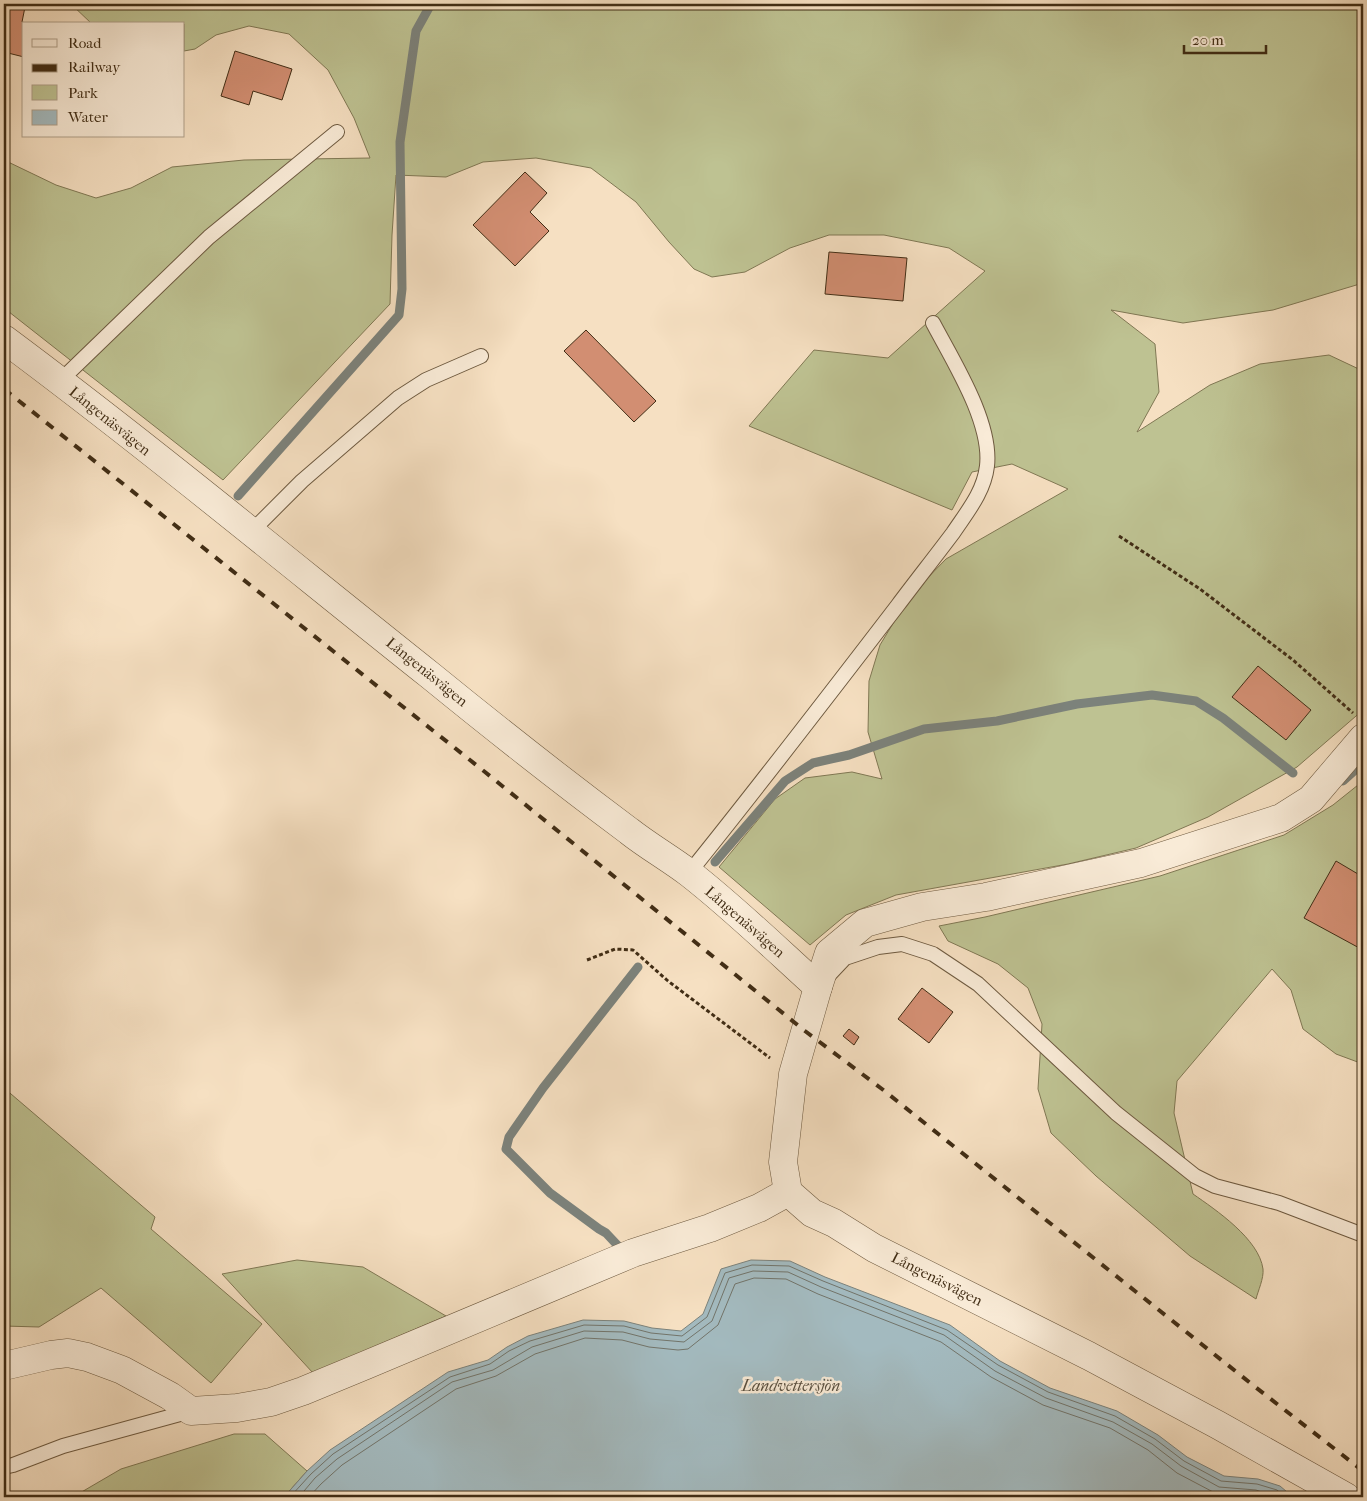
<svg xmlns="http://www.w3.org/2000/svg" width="1367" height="1501" font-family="'IM FELL French Canon',serif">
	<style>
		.green { fill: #bec292; stroke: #807854 }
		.water { fill: #a3babf; stroke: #7c827b }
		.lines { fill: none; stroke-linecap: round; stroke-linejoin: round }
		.shore { stroke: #72746a; stroke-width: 1 }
		.stream { stroke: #7c827b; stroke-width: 9 }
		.building { fill: #d28e72; stroke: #412d15 }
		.lane-casing { stroke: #6e5a40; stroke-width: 16 }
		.street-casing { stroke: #6e5a40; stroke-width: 29 }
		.path { stroke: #412d15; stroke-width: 3; stroke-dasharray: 4 2.5; stroke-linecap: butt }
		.lane { stroke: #f9ebd7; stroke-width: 14 }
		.street { stroke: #f9ebd7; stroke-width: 28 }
		.rail { stroke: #412d15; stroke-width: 4; stroke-dasharray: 9 9; stroke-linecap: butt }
		.labels { text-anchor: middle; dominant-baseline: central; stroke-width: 5; stroke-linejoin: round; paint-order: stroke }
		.street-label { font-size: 15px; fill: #412d15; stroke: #f9ebd7 }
		.water-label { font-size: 16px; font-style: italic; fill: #5a5040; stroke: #f9ebd7 }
	</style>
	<rect width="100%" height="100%" fill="#f6e0c2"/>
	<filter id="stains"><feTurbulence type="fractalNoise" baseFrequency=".004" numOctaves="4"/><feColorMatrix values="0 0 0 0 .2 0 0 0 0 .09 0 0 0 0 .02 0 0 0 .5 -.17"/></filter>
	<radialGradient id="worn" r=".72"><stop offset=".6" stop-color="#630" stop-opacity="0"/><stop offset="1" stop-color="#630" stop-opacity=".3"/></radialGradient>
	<g class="green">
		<polygon points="71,4 1363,4 1363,283 1273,310 1183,323 1111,310 1155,344 1159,392 1137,432 1210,385 1260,364 1329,355 1363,371 1363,710 1297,767 1208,817 1136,848 1068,864 896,895 846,915 810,945 719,867 775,799 805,778 852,772 882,779 868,732 869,681 880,645 909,597 946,559 1068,489 1012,464 972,472 952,510 749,426 814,350 888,358 985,271 949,248 884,235 829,235 790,248 745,272 712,277 694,269 669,242 636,202 591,168 536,158 483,162 446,177 396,175 392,235 390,304 223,480 4,308 4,160 56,185 96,198 131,188 172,167 244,160 370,158 354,118 328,70 289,34 249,26 216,35 195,49 184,51 184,24 92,24"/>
		<path d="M 1363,781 L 1363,1064 L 1336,1054 L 1303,1029 L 1291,990 L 1272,969 L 1177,1081 L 1174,1113 L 1193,1194 C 1216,1210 1259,1239 1263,1269 C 1264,1278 1258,1291 1256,1299 L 1190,1256 L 1096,1176 L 1051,1133 L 1038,1089 L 1042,1024 L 1028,988 L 998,964 L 948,941 L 939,926 L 985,917 L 1160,876 L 1284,835 L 1333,805 Z"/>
		<polygon points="4,1088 155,1217 151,1229 262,1324 211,1383 101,1288 39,1327 4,1326"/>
		<polygon points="297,1260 363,1267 446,1316 313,1373 222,1274"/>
		<polygon points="234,1434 265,1434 307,1471 284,1497 73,1497 121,1469"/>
	</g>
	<polygon class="water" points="751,1260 790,1261 825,1277 950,1325 1000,1361 1050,1388 1117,1411 1158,1435 1187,1457 1224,1476 1258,1479 1280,1486 1293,1497 284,1497 307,1471 330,1450 448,1372 488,1360 507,1347 528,1336 583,1320 624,1321 652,1328 681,1331 703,1314 721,1269"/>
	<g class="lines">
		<g class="shore">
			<polyline points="290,1497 311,1474 333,1454 450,1377 490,1364 509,1351 530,1341 584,1325 624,1326 651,1333 682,1336 707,1317 725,1273 752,1265 789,1266 823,1281 947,1330 998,1365 1048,1392 1115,1416 1155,1439 1184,1461 1221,1481 1257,1484 1277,1490 1285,1497"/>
			<polyline points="299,1497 315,1478 337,1459 452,1382 493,1370 532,1347 584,1331 623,1332 650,1339 684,1342 712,1321 729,1278 753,1271 788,1272 821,1287 944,1335 995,1371 1046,1398 1113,1422 1152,1444 1181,1466 1219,1487 1256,1490 1276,1497"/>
			<polyline points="309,1497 321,1484 342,1465 456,1389 496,1376 535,1354 585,1338 622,1340 649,1347 678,1350 688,1349 718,1325 735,1284 754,1278 786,1279 818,1294 941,1342 991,1377 1043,1405 1110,1428 1148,1450 1177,1473 1215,1493 1222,1495 1248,1497"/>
		</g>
		<g class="stream">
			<polyline points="238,496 399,315 402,289 400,142 416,31 431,4"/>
			<polyline points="1343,781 1363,763"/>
			<polyline points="715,862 785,781 813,763 849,755 924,729 997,721 1077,704 1152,695 1196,701 1223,718 1293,773"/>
			<polyline points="621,1249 606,1233 599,1229 550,1193 506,1149 509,1137 543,1088 638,967"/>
		</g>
	</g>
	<g class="building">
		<polygon points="4,4 25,7 22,22 29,24 24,24 24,57 4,52"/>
		<polygon points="235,51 292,69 282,100 253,91 249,105 221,96"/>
		<polygon points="525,172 547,193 530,212 549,231 515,266 473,225"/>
		<polygon points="829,252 907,258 903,301 825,294"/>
		<polygon points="586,330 656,401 634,422 564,351"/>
		<polygon points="1258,666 1311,710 1286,740 1232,697"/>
		<polygon points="1336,861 1363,877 1363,950 1304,918"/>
		<polygon points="922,988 953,1012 929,1043 898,1019"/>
		<polygon points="849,1029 859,1037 854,1045 843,1036"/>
	</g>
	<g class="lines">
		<defs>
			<g id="lane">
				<polyline points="60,381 209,237 337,132"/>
				<polyline points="252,531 302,481 398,398 426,380 481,356"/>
				<path d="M 689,873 C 760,785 829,695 898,605 C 916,581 935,557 953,533 C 967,512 984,492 987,466 C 992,422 953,361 933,323"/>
				<polyline points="828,976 845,958 878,947 902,944 933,954 978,984 1116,1113 1195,1176 1215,1186 1279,1203 1363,1235"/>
				<polyline points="4,1467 13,1465 63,1446 191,1411"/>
			</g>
			<g id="street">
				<path d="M 4,339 C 149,447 289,563 431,676 C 496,729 562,781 629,831 C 648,846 669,858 689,873 C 734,908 776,949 818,987 L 793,1074 L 783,1162 L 788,1192 L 812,1213 L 834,1223 L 874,1248 L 1089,1356 L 1218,1425 L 1346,1497"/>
				<polyline points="818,987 829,953 865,923 922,907 986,897 1141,863 1281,818 1311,799 1363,738"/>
				<polyline points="4,1366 51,1355 68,1353 87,1357 122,1370 170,1396 191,1411 237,1408 271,1402 303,1391 366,1365 633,1253 710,1228 759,1208 788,1192"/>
			</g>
		</defs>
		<use href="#lane" class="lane-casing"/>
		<use href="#street" class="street-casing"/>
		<g class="path">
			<polyline points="1119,536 1200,589 1293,660 1353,713"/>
			<polyline points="587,960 615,949 633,950 668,981 770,1058"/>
		</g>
		<use href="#lane" class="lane"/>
		<use href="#street" class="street"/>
		<polyline class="rail" points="4,389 485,772 805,1031 882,1089 1254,1386 1363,1471"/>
	</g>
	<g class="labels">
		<g class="street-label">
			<text transform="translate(110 421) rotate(39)">Långenäsvägen</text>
			<text transform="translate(427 672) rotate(39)">Långenäsvägen</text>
			<text transform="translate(745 922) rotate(41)">Långenäsvägen</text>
			<text transform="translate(937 1279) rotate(27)">Långenäsvägen</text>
		</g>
		<g class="water-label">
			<text x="791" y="1385">Landvettersjön</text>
		</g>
	</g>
	<rect width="1367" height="1501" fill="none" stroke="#f6e0c2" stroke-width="20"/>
	<rect x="5" y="5" width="1357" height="1491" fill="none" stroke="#412d15" stroke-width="2.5"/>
	<rect x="10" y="10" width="1347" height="1481" fill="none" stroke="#412d15"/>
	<rect x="22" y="22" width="162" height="115" fill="#f9ebd7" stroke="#af9f89"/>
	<rect x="32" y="39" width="25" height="8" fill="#f9ebd7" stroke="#af9f89"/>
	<text x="68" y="48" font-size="15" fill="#412d15">Road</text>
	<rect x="32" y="64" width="25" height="8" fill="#412d15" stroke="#af9f89"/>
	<text x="68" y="72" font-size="15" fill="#412d15">Railway</text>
	<rect x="32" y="85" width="25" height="15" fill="#bec292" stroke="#af9f89"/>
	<text x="68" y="98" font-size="15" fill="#412d15">Park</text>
	<rect x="32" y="110" width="25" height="15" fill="#a3babf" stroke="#af9f89"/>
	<text x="68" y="122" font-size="15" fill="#412d15">Water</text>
	<path d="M1184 45v8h82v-8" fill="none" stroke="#412d15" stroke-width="2.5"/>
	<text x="1192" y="45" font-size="15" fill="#412d15" stroke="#f9ebd7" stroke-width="4" paint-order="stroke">20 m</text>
	<rect width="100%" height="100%" filter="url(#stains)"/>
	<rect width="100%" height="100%" fill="url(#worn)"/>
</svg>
